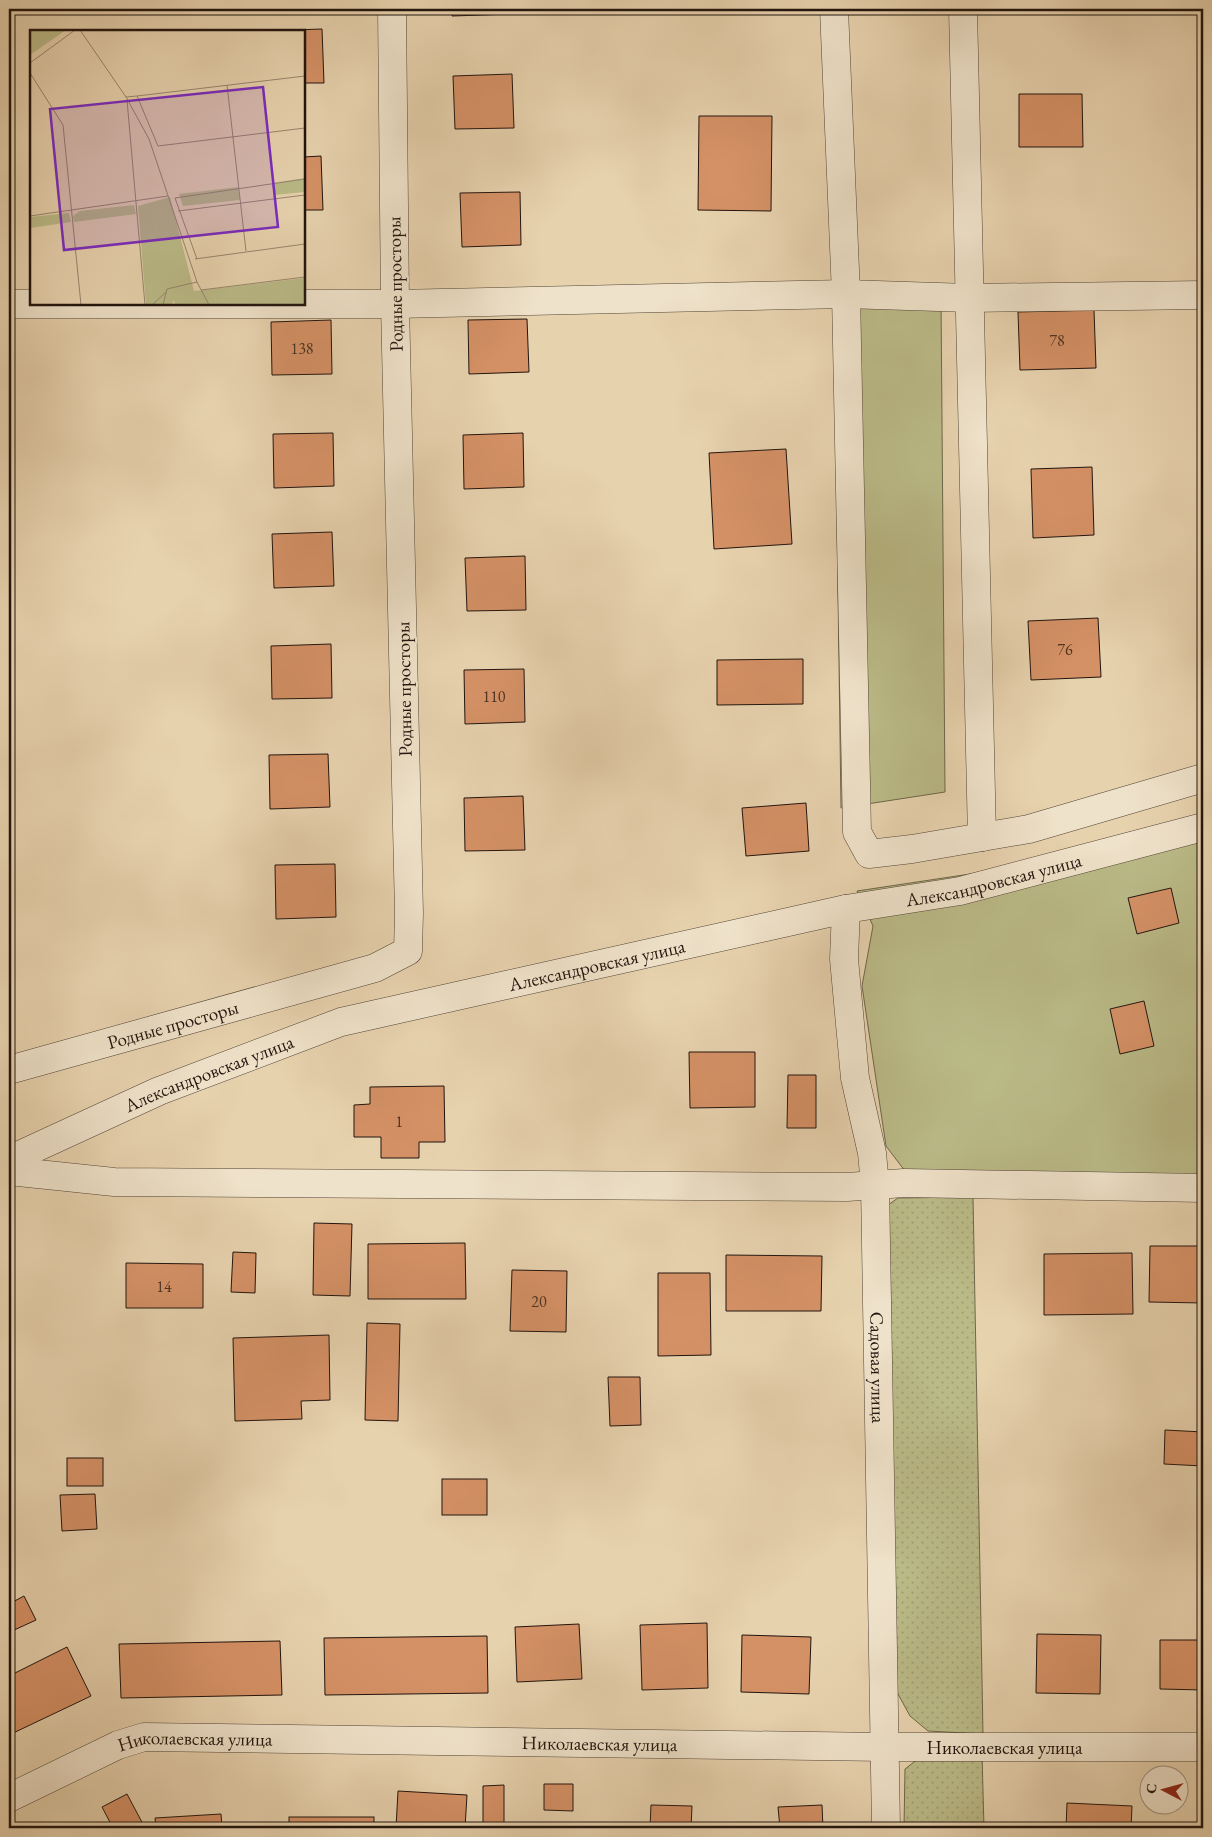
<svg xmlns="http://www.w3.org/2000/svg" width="1212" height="1837" font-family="'EB Garamond',serif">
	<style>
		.grass { fill: url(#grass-dots); stroke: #6e674a }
		.green { fill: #baba87; stroke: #6e674a }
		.building { fill: #d59166; stroke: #21140e }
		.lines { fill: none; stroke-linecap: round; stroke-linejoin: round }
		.minor-casing { stroke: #524436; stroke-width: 29 }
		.minor { stroke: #efe2ca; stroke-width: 28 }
		.labels { text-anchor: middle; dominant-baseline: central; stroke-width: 4; stroke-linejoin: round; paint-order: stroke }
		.number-label { font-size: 16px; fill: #4e3324 }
		.street-label { font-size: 19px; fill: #21140e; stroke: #efe2ca }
		.inset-road { fill: none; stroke: #98866e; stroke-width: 1 }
		.view { fill: #7b2cbf; fill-opacity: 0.15; stroke: #7b2cbf; stroke-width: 2.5 }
		.inset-edge { fill: none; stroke: #21140e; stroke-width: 2.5 }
	</style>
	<defs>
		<pattern id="grass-dots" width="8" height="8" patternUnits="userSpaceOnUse" patternTransform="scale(1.25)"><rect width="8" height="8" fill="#baba87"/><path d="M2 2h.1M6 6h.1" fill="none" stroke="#a09f73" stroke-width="1.8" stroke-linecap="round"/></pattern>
	</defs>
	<rect width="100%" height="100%" fill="#e7d2ae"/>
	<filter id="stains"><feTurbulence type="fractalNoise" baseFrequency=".004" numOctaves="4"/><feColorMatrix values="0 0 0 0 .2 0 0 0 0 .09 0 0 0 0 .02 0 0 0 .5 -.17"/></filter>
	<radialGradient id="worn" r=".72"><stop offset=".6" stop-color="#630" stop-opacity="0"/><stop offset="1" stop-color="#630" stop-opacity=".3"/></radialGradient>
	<g class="grass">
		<polygon points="973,1197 983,1734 928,1731 910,1716 898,1694 893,1673 888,1205 898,1198"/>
		<polygon points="982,1754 984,1828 904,1828 905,1769 923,1755"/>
	</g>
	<g class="green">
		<polygon points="941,298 945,792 841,808 834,300"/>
		<polygon points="1203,839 1203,1179 905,1171 886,1146 862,986 873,926 857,891"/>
	</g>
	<g class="building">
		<polygon points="452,9 512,9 512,14 452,16"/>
		<polygon points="322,29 324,83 304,83 304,31 263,31"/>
		<polygon points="512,74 514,128 455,129 453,76"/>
		<polygon points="1019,94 1082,94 1083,147 1019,147"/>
		<polygon points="699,116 772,116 771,211 698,210"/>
		<polygon points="321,156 323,210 304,210 304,157"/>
		<polygon points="520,192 521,245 462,247 460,193"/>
		<polygon points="1094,310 1096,368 1020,370 1018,312"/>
		<polygon points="527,319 529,372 469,374 468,320"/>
		<polygon points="331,320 332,374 272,375 271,322"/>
		<polygon points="333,433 334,486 274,488 273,434"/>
		<polygon points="523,433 524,487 464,489 463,435"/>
		<polygon points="786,449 792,544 714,549 709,453"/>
		<polygon points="1092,467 1094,535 1033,538 1031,469"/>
		<polygon points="332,532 334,586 274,588 272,534"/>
		<polygon points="525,556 526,610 467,611 465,558"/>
		<polygon points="1098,618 1101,677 1031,680 1028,621"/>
		<polygon points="331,644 332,698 272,699 271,646"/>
		<polygon points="803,659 803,704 717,705 717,660"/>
		<polygon points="524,669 525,722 465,724 464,670"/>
		<polygon points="328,754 330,807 270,809 269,755"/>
		<polygon points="523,796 525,850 465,851 464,798"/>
		<polygon points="806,803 809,851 746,856 742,808"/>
		<polygon points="335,864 336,917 276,919 275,865"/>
		<polygon points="1171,888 1179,923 1137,934 1128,898"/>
		<polygon points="1144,1001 1154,1046 1120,1054 1110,1009"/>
		<polygon points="689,1052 755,1052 755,1107 690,1108"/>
		<polygon points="788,1075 816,1075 816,1128 787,1128"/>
		<polygon points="444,1086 445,1142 419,1142 419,1158 381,1158 381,1137 354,1137 354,1105 370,1104 370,1087"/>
		<polygon points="314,1223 352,1224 350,1296 313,1295"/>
		<polygon points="465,1243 466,1299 368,1299 368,1244"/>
		<polygon points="1150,1246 1203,1246 1203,1303 1149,1302"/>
		<polygon points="233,1252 256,1253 255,1293 231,1292"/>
		<polygon points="1132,1253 1133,1314 1044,1315 1044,1254"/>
		<polygon points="726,1255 822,1256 821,1311 726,1311"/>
		<polygon points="126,1263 203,1264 203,1308 126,1308"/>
		<polygon points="512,1270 567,1271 566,1332 510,1331"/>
		<polygon points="658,1273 710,1273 711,1355 658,1356"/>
		<polygon points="367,1323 400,1324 398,1421 365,1420"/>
		<polygon points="329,1335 330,1400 301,1401 302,1419 235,1421 233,1338"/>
		<polygon points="608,1377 640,1377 641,1425 610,1426"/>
		<polygon points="1165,1430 1203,1432 1203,1466 1164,1464"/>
		<rect x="67" y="1458" width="36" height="28"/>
		<rect x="442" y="1479" width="45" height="36"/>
		<polygon points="95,1494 97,1529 62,1531 60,1495"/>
		<polygon points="24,1596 36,1620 12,1631 9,1624 9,1604"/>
		<polygon points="707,1623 708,1688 642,1690 640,1625"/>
		<polygon points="579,1624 582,1679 517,1682 515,1627"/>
		<polygon points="1037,1634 1101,1635 1100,1694 1036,1693"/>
		<polygon points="742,1635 811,1637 809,1694 741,1692"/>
		<polygon points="487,1636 488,1693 325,1695 324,1638"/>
		<polygon points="1160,1640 1203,1640 1203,1690 1160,1689"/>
		<polygon points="280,1641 282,1695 121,1698 119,1644"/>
		<polygon points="67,1647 91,1696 9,1735 9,1676"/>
		<polygon points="544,1784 573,1784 573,1811 544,1810"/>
		<polygon points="504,1785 504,1828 483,1828 483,1786"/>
		<polygon points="398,1791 467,1795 465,1828 396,1828"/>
		<polygon points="127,1794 144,1826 138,1828 113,1828 102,1807"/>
		<polygon points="1067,1803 1132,1806 1131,1828 1066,1828"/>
		<polygon points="651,1805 692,1806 691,1828 650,1828"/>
		<polygon points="822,1805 823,1828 833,1828 780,1828 778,1807"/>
		<polygon points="221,1814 222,1828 156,1828 155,1818"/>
		<rect x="289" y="1817" width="85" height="11"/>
	</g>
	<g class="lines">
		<defs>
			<g id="minor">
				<polyline points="834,9 846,294 857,832 869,854 912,849 1029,829 1203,778"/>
				<polyline points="963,9 982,837"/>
				<polyline points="9,304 395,304 846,294 969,298 1203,295"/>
				<path id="s1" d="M 846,909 L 844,959 L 855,1078 L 872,1153 L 875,1185 L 886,1828"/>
				<path id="s2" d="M 9,1070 L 375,968 L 408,951 L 409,913 L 395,304 L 392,9"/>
				<path id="s3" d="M 9,1160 L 159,1091 L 341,1022 L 846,909 L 960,891 L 1203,827"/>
				<polyline points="9,1171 114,1182 847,1187 904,1183 1203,1188"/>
				<path id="s4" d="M 9,1798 L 118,1745 L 144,1737 L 884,1747 L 1203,1747"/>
			</g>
		</defs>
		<use href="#minor" class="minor-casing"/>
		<use href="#minor" class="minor"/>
	</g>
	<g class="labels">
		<g class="number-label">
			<text x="1057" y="340">78</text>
			<text x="302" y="348">138</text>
			<text x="1065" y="649">76</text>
			<text x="494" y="696">110</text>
			<text x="399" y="1121">1</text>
			<text x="164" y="1286">14</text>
			<text x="539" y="1301">20</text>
		</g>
		<g class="street-label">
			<text transform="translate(395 284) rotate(-91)">Родные просторы</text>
			<text transform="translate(404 689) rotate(-91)">Родные просторы</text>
			<text stroke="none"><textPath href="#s3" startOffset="1028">Александровская улица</textPath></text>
			<text stroke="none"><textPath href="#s3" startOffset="622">Александровская улица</textPath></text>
			<text stroke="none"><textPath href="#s2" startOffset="170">Родные просторы</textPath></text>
			<text stroke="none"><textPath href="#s3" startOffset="218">Александровская улица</textPath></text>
			<text stroke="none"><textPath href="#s1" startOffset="461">Садовая улица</textPath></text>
			<text stroke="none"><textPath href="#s4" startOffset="199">Николаевская улица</textPath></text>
			<text stroke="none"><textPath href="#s4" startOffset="604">Николаевская улица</textPath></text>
			<text stroke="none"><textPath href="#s4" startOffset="1009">Николаевская улица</textPath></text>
		</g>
	</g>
	<g transform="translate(30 30)">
		<rect width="275" height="275" fill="#e7d2ae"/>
		<path d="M 104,175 L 106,184 L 44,192 L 43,186 L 50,181 ZM 39,183 L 41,192 L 0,198 L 0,187 Z" fill="#baba87"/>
		<path d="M 0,0 L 36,0 L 0,25 Z" fill="#baba87"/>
		<path d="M 275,148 L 275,162 L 244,165 L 242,153 ZM 208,157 L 210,170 L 153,176 L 149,164 ZM 140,167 L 164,261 L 275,248 L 275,275 L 146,275 L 143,270 L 143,275 L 116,275 L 108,176 Z" fill="#baba87"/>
		<path class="inset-road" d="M 50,0 L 96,67 L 119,109 L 167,252 L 179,275M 0,33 L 45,0M 0,43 L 33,95 L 51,275M 197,55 L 216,221M 107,66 L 275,46M 96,67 L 107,66 L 128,116 L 275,98M 97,70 L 115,275M 148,181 L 275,165M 0,186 L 138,166M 165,229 L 275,214M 167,229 L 145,168 L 275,149M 171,260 L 275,247M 122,275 L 136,262M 133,275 L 137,259 L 167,252"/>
		<path class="view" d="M 233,57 L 248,197 L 34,220 L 20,79 Z"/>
		<rect width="275" height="275" class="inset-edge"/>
	</g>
	<rect width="1212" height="1837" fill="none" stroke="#e7d2ae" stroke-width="30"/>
	<rect x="10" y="10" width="1192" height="1817" fill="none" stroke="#21140e" stroke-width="2.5"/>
	<rect x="15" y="15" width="1182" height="1807" fill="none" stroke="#21140e"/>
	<g transform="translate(1164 1790) rotate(276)"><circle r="24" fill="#efe2ca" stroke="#9d907f"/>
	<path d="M0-4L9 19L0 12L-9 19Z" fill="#8f2418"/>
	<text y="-8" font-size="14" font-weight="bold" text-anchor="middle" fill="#21140e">С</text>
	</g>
	<rect width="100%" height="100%" filter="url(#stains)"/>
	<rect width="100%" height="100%" fill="url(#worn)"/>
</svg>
